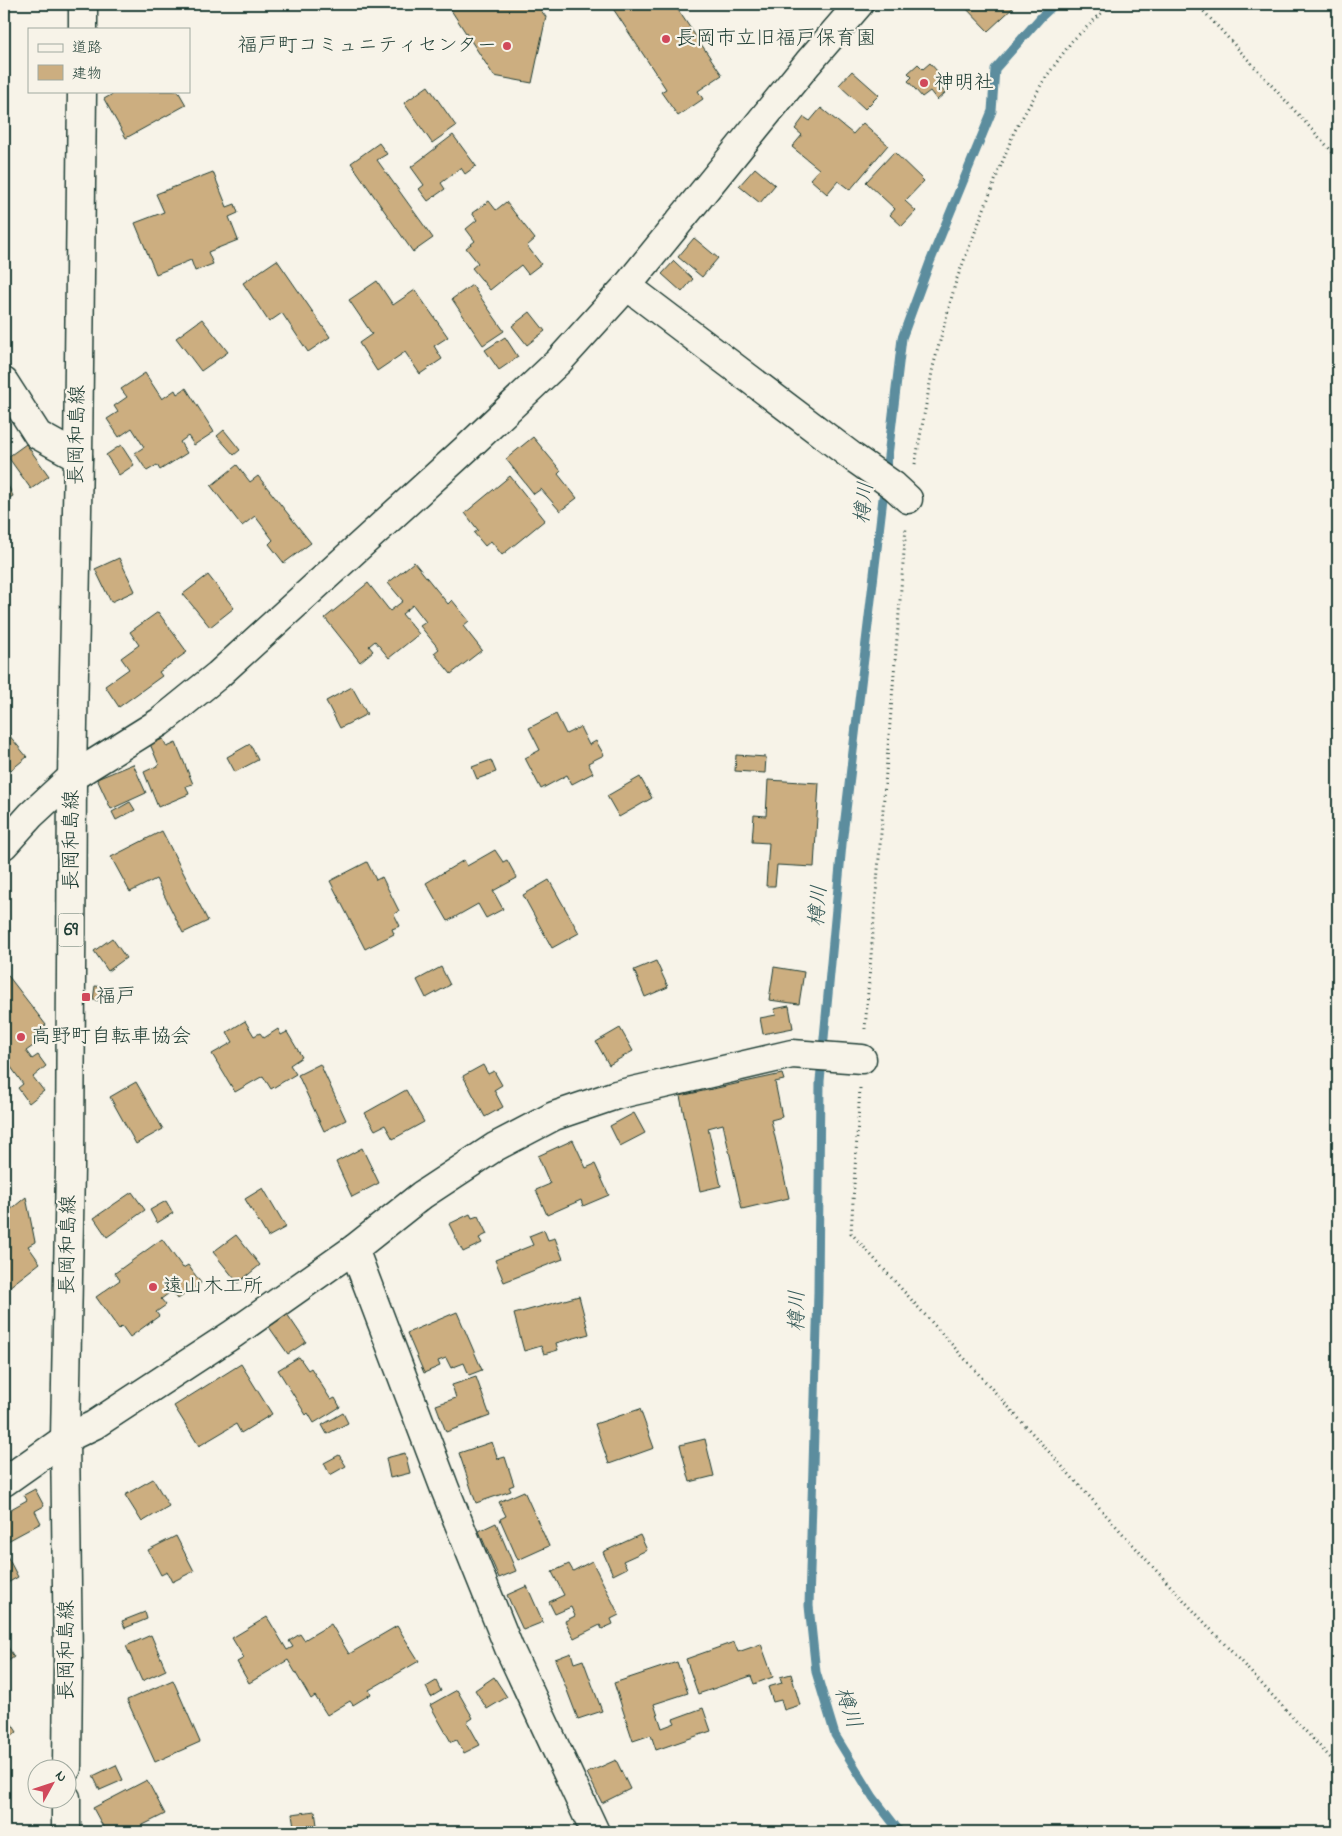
<svg xmlns="http://www.w3.org/2000/svg" width="1342" height="1836" font-family="'Indie Flower','Klee One',sans-serif">
	<style>
		.lines { fill: none; stroke-linecap: round; stroke-linejoin: round }
		.stream { stroke: #5b8d9e; stroke-width: 9 }
		.building { fill: #ccae80; stroke: #1f3d34 }
		.street-casing { stroke: #1f3d34; stroke-width: 31 }
		.primary-casing { stroke: #1f3d34; stroke-width: 31 }
		.path { stroke: #1f3d34; stroke-width: 3; stroke-dasharray: 1 4; stroke-linecap: butt }
		.street { stroke: #f7f3e8; stroke-width: 28 }
		.primary { stroke: #f7f3e8; stroke-width: 28 }
		.poi-dot { fill: #d1495b; stroke: #f7f3e8; stroke-width: 2 }
		.labels { text-anchor: middle; dominant-baseline: central; stroke-width: 4.5; stroke-linejoin: round; paint-order: stroke }
		.shield { fill: #f7f3e8; stroke: #60746a; stroke-width: 1 }
		.shield-label { font-size: 19px; font-weight: bold; fill: #1f3d34 }
		.poi-label { font-size: 20px; fill: #1f3d34; stroke: #f7f3e8; text-anchor: start }
		.street-label { font-size: 20px; fill: #1f3d34; stroke: #f7f3e8 }
		.water-label { font-size: 21px; font-style: italic; fill: #335857; stroke: #f7f3e8 }
	</style>
	<rect width="100%" height="100%" fill="#f7f3e8"/>
	<filter id="ink" filterUnits="userSpaceOnUse"><feTurbulence type="fractalNoise" baseFrequency=".02" numOctaves="2"/><feDisplacementMap in="SourceGraphic" scale="10" xChannelSelector="R" yChannelSelector="G"/><feConvolveMatrix kernelMatrix="1 2 1 2 8 2 1 2 1" color-interpolation-filters="sRGB"/></filter>
	<g filter="url(#ink)">
		<g class="lines">
			<polyline class="stream" points="900,1832 873,1797 835,1735 816,1672 809,1606 818,1292 820,1081 842,844 902,338 930,262 992,111 995,69 1041,17 1055,4"/>
		</g>
		<g class="building">
			<polygon points="447,4 536,4 546,17 532,83 494,76"/>
			<polygon points="610,4 674,4 722,75 698,91 703,99 678,116 661,92 666,89"/>
			<polygon points="962,4 1017,4 988,31"/>
			<polygon points="930,63 944,79 938,84 945,93 937,100 930,91 922,97 908,81 912,77 908,73 918,64 923,69"/>
			<polygon points="852,71 879,95 865,109 839,85"/>
			<polygon points="428,86 456,126 432,143 404,103"/>
			<polygon points="118,91 178,91 186,105 126,138 104,99"/>
			<polygon points="821,108 853,134 863,123 888,145 850,190 838,181 827,194 810,179 819,169 792,147 802,135 795,129 804,117 810,121"/>
			<polygon points="453,135 476,166 465,174 461,168 441,183 445,189 428,201 419,189 424,185 411,167"/>
			<polygon points="379,143 387,154 377,160 433,238 413,252 351,163"/>
			<polygon points="894,152 924,181 905,201 916,211 902,226 890,215 895,209 866,182"/>
			<polygon points="755,168 775,185 760,203 739,186"/>
			<polygon points="213,172 227,207 235,204 238,213 229,217 238,240 208,252 213,264 195,271 191,260 156,274 135,223 164,212 156,194"/>
			<polygon points="489,201 496,210 506,202 535,239 527,246 541,264 528,274 521,265 490,290 472,268 478,263 466,248 475,241 466,229 477,220 472,213"/>
			<polygon points="694,238 718,258 702,277 678,257"/>
			<polygon points="277,260 330,337 308,352 282,313 269,322 243,283"/>
			<polygon points="674,261 693,279 682,292 662,274"/>
			<polygon points="377,281 393,305 415,290 448,337 434,346 442,359 420,374 405,352 377,371 359,343 372,334 349,300"/>
			<polygon points="472,285 504,331 483,345 452,299"/>
			<polygon points="530,312 545,331 527,345 512,326"/>
			<polygon points="202,319 228,352 201,371 176,338"/>
			<polygon points="505,337 518,357 499,370 485,350"/>
			<polygon points="145,373 162,399 175,390 177,394 186,388 214,432 194,445 188,436 180,442 187,453 160,470 157,465 147,471 135,453 144,447 132,428 119,437 107,419 118,412 114,406 127,397 121,389"/>
			<polygon points="224,430 240,450 234,455 217,436"/>
			<polygon points="533,437 561,471 558,474 577,498 560,511 541,489 534,494 506,459"/>
			<polygon points="26,444 49,476 31,489 8,457"/>
			<polygon points="121,445 134,465 119,475 106,455"/>
			<polygon points="237,465 250,482 258,476 311,543 284,563 269,544 273,540 255,516 242,526 211,486"/>
			<polygon points="510,476 545,520 502,555 491,541 485,546 474,533 478,530 465,513"/>
			<polygon points="4,477 13,496 4,501"/>
			<polygon points="119,558 135,591 111,602 95,569"/>
			<polygon points="414,562 448,604 452,600 469,621 463,626 482,650 451,674 434,653 439,649 420,626 426,622 413,605 402,614 419,634 389,658 375,641 369,646 373,651 360,662 325,618 368,583 390,611 403,601 388,583"/>
			<polygon points="208,575 234,608 210,627 183,594"/>
			<polygon points="158,612 187,652 159,672 162,676 119,707 105,686 129,669 121,658 139,645 130,632"/>
			<polygon points="352,687 367,714 340,728 326,701"/>
			<polygon points="556,714 566,734 580,727 589,745 596,741 604,755 588,763 593,773 572,784 567,775 541,789 525,758 540,750 529,728"/>
			<polygon points="4,729 27,757 6,774 4,771"/>
			<polygon points="163,739 167,747 176,743 193,784 186,786 189,794 158,807 144,772 159,765 150,744"/>
			<polygon points="250,744 258,760 235,772 227,757"/>
			<polygon points="736,755 766,757 765,773 735,771"/>
			<polygon points="491,760 496,772 477,779 472,767"/>
			<polygon points="133,764 146,793 111,809 97,779"/>
			<polygon points="640,777 652,798 619,817 607,796"/>
			<polygon points="768,780 819,783 814,867 777,865 775,886 766,886 769,843 752,842 754,815 766,816"/>
			<polygon points="130,802 135,810 116,820 112,812"/>
			<polygon points="162,831 208,921 183,933 156,879 130,892 111,857"/>
			<polygon points="495,850 503,862 507,860 517,878 493,891 503,909 486,918 478,904 448,921 426,883 464,860 467,866"/>
			<polygon points="367,862 376,880 382,877 399,911 394,914 400,926 392,929 394,934 365,949 330,881"/>
			<polygon points="549,880 579,933 552,948 523,895"/>
			<polygon points="112,938 126,958 108,971 94,951"/>
			<polygon points="656,961 668,987 645,997 634,970"/>
			<polygon points="441,967 450,985 426,998 417,980"/>
			<polygon points="774,967 804,972 799,1004 769,1000"/>
			<polygon points="6,973 46,1025 35,1033 40,1041 26,1051 32,1059 38,1055 46,1066 33,1077 44,1091 29,1103 18,1088 23,1084 6,1060 4,1062 4,975"/>
			<polygon points="95,986 106,987 104,1001 93,1000"/>
			<polygon points="789,1006 793,1028 763,1034 760,1018 776,1015 774,1009"/>
			<polygon points="245,1021 254,1036 260,1033 264,1038 278,1029 281,1035 287,1032 302,1057 290,1065 296,1074 271,1089 263,1076 235,1092 212,1054 233,1042 227,1032"/>
			<polygon points="620,1028 633,1051 609,1065 596,1042"/>
			<polygon points="320,1064 346,1120 324,1131 298,1075"/>
			<polygon points="483,1065 488,1074 494,1071 502,1085 494,1090 503,1107 485,1117 463,1076"/>
			<polygon points="782,1074 784,1080 775,1082 782,1117 771,1120 789,1198 742,1209 723,1124 708,1128 721,1186 700,1191 680,1096"/>
			<polygon points="136,1082 163,1129 136,1144 110,1097"/>
			<polygon points="406,1090 424,1122 393,1139 385,1125 375,1130 365,1113"/>
			<polygon points="634,1113 645,1133 620,1146 610,1126"/>
			<polygon points="573,1140 586,1168 595,1164 609,1195 583,1206 581,1200 547,1215 536,1190 550,1184 538,1156"/>
			<polygon points="362,1148 379,1183 352,1197 336,1162"/>
			<polygon points="263,1188 286,1227 268,1237 245,1199"/>
			<polygon points="132,1192 145,1210 107,1237 94,1218"/>
			<polygon points="26,1197 35,1242 28,1246 40,1263 4,1291 4,1215"/>
			<polygon points="166,1201 173,1213 157,1223 150,1210"/>
			<polygon points="470,1214 472,1218 478,1216 487,1234 479,1238 482,1243 463,1252 449,1224"/>
			<polygon points="544,1230 548,1240 555,1238 563,1259 504,1282 495,1260 533,1245 529,1236"/>
			<polygon points="236,1235 260,1265 238,1283 213,1252"/>
			<polygon points="162,1239 183,1268 188,1265 201,1283 178,1299 172,1291 161,1299 166,1305 156,1312 159,1316 130,1337 122,1326 119,1329 96,1297 120,1280 115,1273"/>
			<polygon points="579,1296 589,1334 556,1343 558,1350 544,1354 541,1346 524,1351 514,1314"/>
			<polygon points="457,1312 482,1370 469,1375 464,1363 451,1368 446,1358 438,1361 440,1366 424,1373 407,1333"/>
			<polygon points="287,1314 306,1342 288,1354 269,1327"/>
			<polygon points="299,1357 308,1370 311,1368 331,1400 335,1398 340,1407 314,1423 308,1413 306,1415 278,1370"/>
			<polygon points="241,1364 272,1414 241,1433 236,1424 199,1446 174,1406"/>
			<polygon points="476,1377 490,1416 446,1432 436,1405 456,1398 452,1385"/>
			<polygon points="640,1409 654,1448 609,1464 595,1424"/>
			<polygon points="343,1413 348,1423 327,1434 322,1425"/>
			<polygon points="705,1439 714,1476 690,1482 680,1445"/>
			<polygon points="492,1442 498,1459 505,1457 514,1485 509,1487 511,1491 476,1503 459,1453"/>
			<polygon points="405,1453 410,1473 390,1478 386,1458"/>
			<polygon points="339,1455 346,1466 330,1475 324,1463"/>
			<polygon points="153,1479 169,1506 142,1522 125,1495"/>
			<polygon points="35,1489 44,1506 35,1511 41,1523 4,1543 4,1513 27,1500 24,1495"/>
			<polygon points="524,1491 549,1546 518,1560 500,1519 506,1516 499,1502"/>
			<polygon points="496,1523 516,1571 499,1578 479,1531"/>
			<polygon points="640,1535 647,1550 623,1561 627,1568 613,1575 603,1552"/>
			<polygon points="176,1536 194,1571 172,1582 167,1572 161,1575 148,1550"/>
			<polygon points="4,1550 18,1577 4,1585"/>
			<polygon points="592,1561 619,1615 611,1619 613,1624 602,1629 600,1625 574,1638 565,1621 575,1616 571,1607 555,1614 549,1602 564,1595 552,1572 569,1564 573,1571"/>
			<polygon points="527,1586 543,1622 523,1630 507,1595"/>
			<polygon points="145,1612 147,1619 125,1628 122,1621"/>
			<polygon points="267,1617 287,1650 293,1647 289,1641 300,1634 304,1640 331,1624 349,1654 397,1626 419,1661 369,1690 371,1694 353,1705 350,1701 327,1715 315,1696 311,1699 288,1660 249,1683 237,1662 244,1658 232,1638"/>
			<polygon points="151,1635 166,1670 142,1681 126,1646"/>
			<polygon points="5,1642 14,1657 4,1664 4,1643"/>
			<polygon points="734,1642 738,1652 761,1644 773,1677 754,1684 751,1676 698,1694 686,1659"/>
			<polygon points="571,1653 574,1663 583,1660 602,1711 578,1719 555,1659"/>
			<polygon points="677,1662 688,1693 654,1704 662,1728 675,1723 673,1719 703,1708 711,1731 656,1750 651,1735 633,1741 614,1683"/>
			<polygon points="791,1674 800,1705 784,1710 781,1700 773,1702 768,1687 782,1683 780,1677"/>
			<polygon points="494,1677 507,1697 487,1709 475,1690"/>
			<polygon points="173,1680 200,1742 155,1762 127,1700"/>
			<polygon points="436,1681 441,1691 431,1697 426,1687"/>
			<polygon points="457,1690 473,1718 467,1722 480,1745 464,1753 457,1740 451,1742 430,1705"/>
			<polygon points="6,1715 17,1732 4,1741 4,1716"/>
			<polygon points="616,1760 630,1789 602,1803 587,1773"/>
			<polygon points="116,1765 123,1780 100,1790 93,1776"/>
			<polygon points="147,1780 165,1814 135,1829 137,1832 106,1832 93,1808"/>
			<polygon points="315,1811 318,1832 295,1832 292,1814"/>
		</g>
		<g class="lines">
			<defs>
				<g id="street">
					<polyline points="627,286 854,458 894,486 908,499"/>
					<polyline points="4,382 38,435 78,457"/>
					<polyline points="4,845 31,815 72,777 160,722 218,675 468,447 559,361 627,286 808,63 859,4"/>
					<polyline points="354,1249 445,1489 509,1648 595,1832"/>
					<polyline points="4,1482 65,1439 94,1425 233,1334 354,1249 422,1195 495,1147 554,1116 616,1095 792,1054 862,1059"/>
				</g>
				<g id="primary">
					<polyline points="83,29 83,4"/>
					<polyline points="67,1768 68,1659 65,1439 70,1167 72,777 78,457 82,91"/>
					<polyline points="66,1832 66,1798"/>
				</g>
			</defs>
			<use href="#street" class="street-casing"/>
			<use href="#primary" class="primary-casing"/>
			<g class="path">
				<polyline points="1197,4 1338,158"/>
				<polyline points="915,464 933,367 956,281 1014,132 1044,80 1072,41 1111,4"/>
				<polyline points="865,1029 906,527"/>
				<polyline points="860,1088 851,1233 1163,1578 1338,1766"/>
			</g>
			<use href="#street" class="street"/>
			<use href="#primary" class="primary"/>
		</g>
	</g>
	<g class="poi-dot">
		<circle cx="666" cy="39" r="5"/>
		<circle cx="507" cy="46" r="5"/>
		<circle cx="924" cy="83" r="5"/>
		<rect x="81" y="992" width="10" height="10" rx="2.5"/>
		<circle cx="21" cy="1037" r="5"/>
		<circle cx="153" cy="1287" r="5"/>
	</g>
	<g class="labels">
		<rect class="shield" x="58.5" y="913.5" width="25" height="33" rx="4"/>
		<g class="shield-label">
			<text x="71" y="930">69</text>
		</g>
		<g class="poi-label">
			<text x="676" y="39">長岡市立旧福戸保育園</text>
			<text x="497" y="46" text-anchor="end">福戸町コミュニティセンター</text>
			<text x="934" y="83">神明社</text>
			<text x="96" y="997">福戸</text>
			<text x="31" y="1037">高野町自転車協会</text>
			<text x="163" y="1287">遠山木工所</text>
		</g>
		<g class="street-label">
			<text transform="translate(78 435) rotate(-89)">長岡和島線</text>
			<text transform="translate(72 840) rotate(-90)">長岡和島線</text>
			<text transform="translate(69 1245) rotate(-89)">長岡和島線</text>
			<text transform="translate(67 1650) rotate(-90)">長岡和島線</text>
		</g>
		<g class="water-label">
			<text transform="translate(865 503) rotate(-83)">樽川</text>
			<text transform="translate(819 906) rotate(-85)">樽川</text>
			<text transform="translate(798 1311) rotate(-89)">樽川</text>
			<text transform="translate(847 1708) rotate(71)">樽川</text>
		</g>
	</g>
	<rect width="1342" height="1836" fill="none" stroke="#f7f3e8" stroke-width="20"/>
	<rect x="10" y="10" width="1322" height="1816" fill="none" stroke="#1f3d34" stroke-width="2" filter="url(#ink)"/>
	<rect x="28" y="28" width="162" height="65" fill="#f7f3e8" stroke="#a1aaa0"/>
	<rect x="38" y="44" width="25" height="8" fill="#f7f3e8" stroke="#a1aaa0"/>
	<text x="72" y="52" font-size="15" fill="#1f3d34">道路</text>
	<rect x="38" y="65" width="25" height="15" fill="#ccae80" stroke="#a1aaa0"/>
	<text x="72" y="78" font-size="15" fill="#1f3d34">建物</text>
	<g transform="translate(52 1784) rotate(50)"><circle r="24" fill="#f7f3e8" stroke="#a1aaa0"/>
	<path d="M0-4L9 19L0 12L-9 19Z" fill="#d1495b"/>
	<text y="-8" font-size="14" font-weight="bold" text-anchor="middle" fill="#1f3d34">N</text>
	</g>
</svg>
